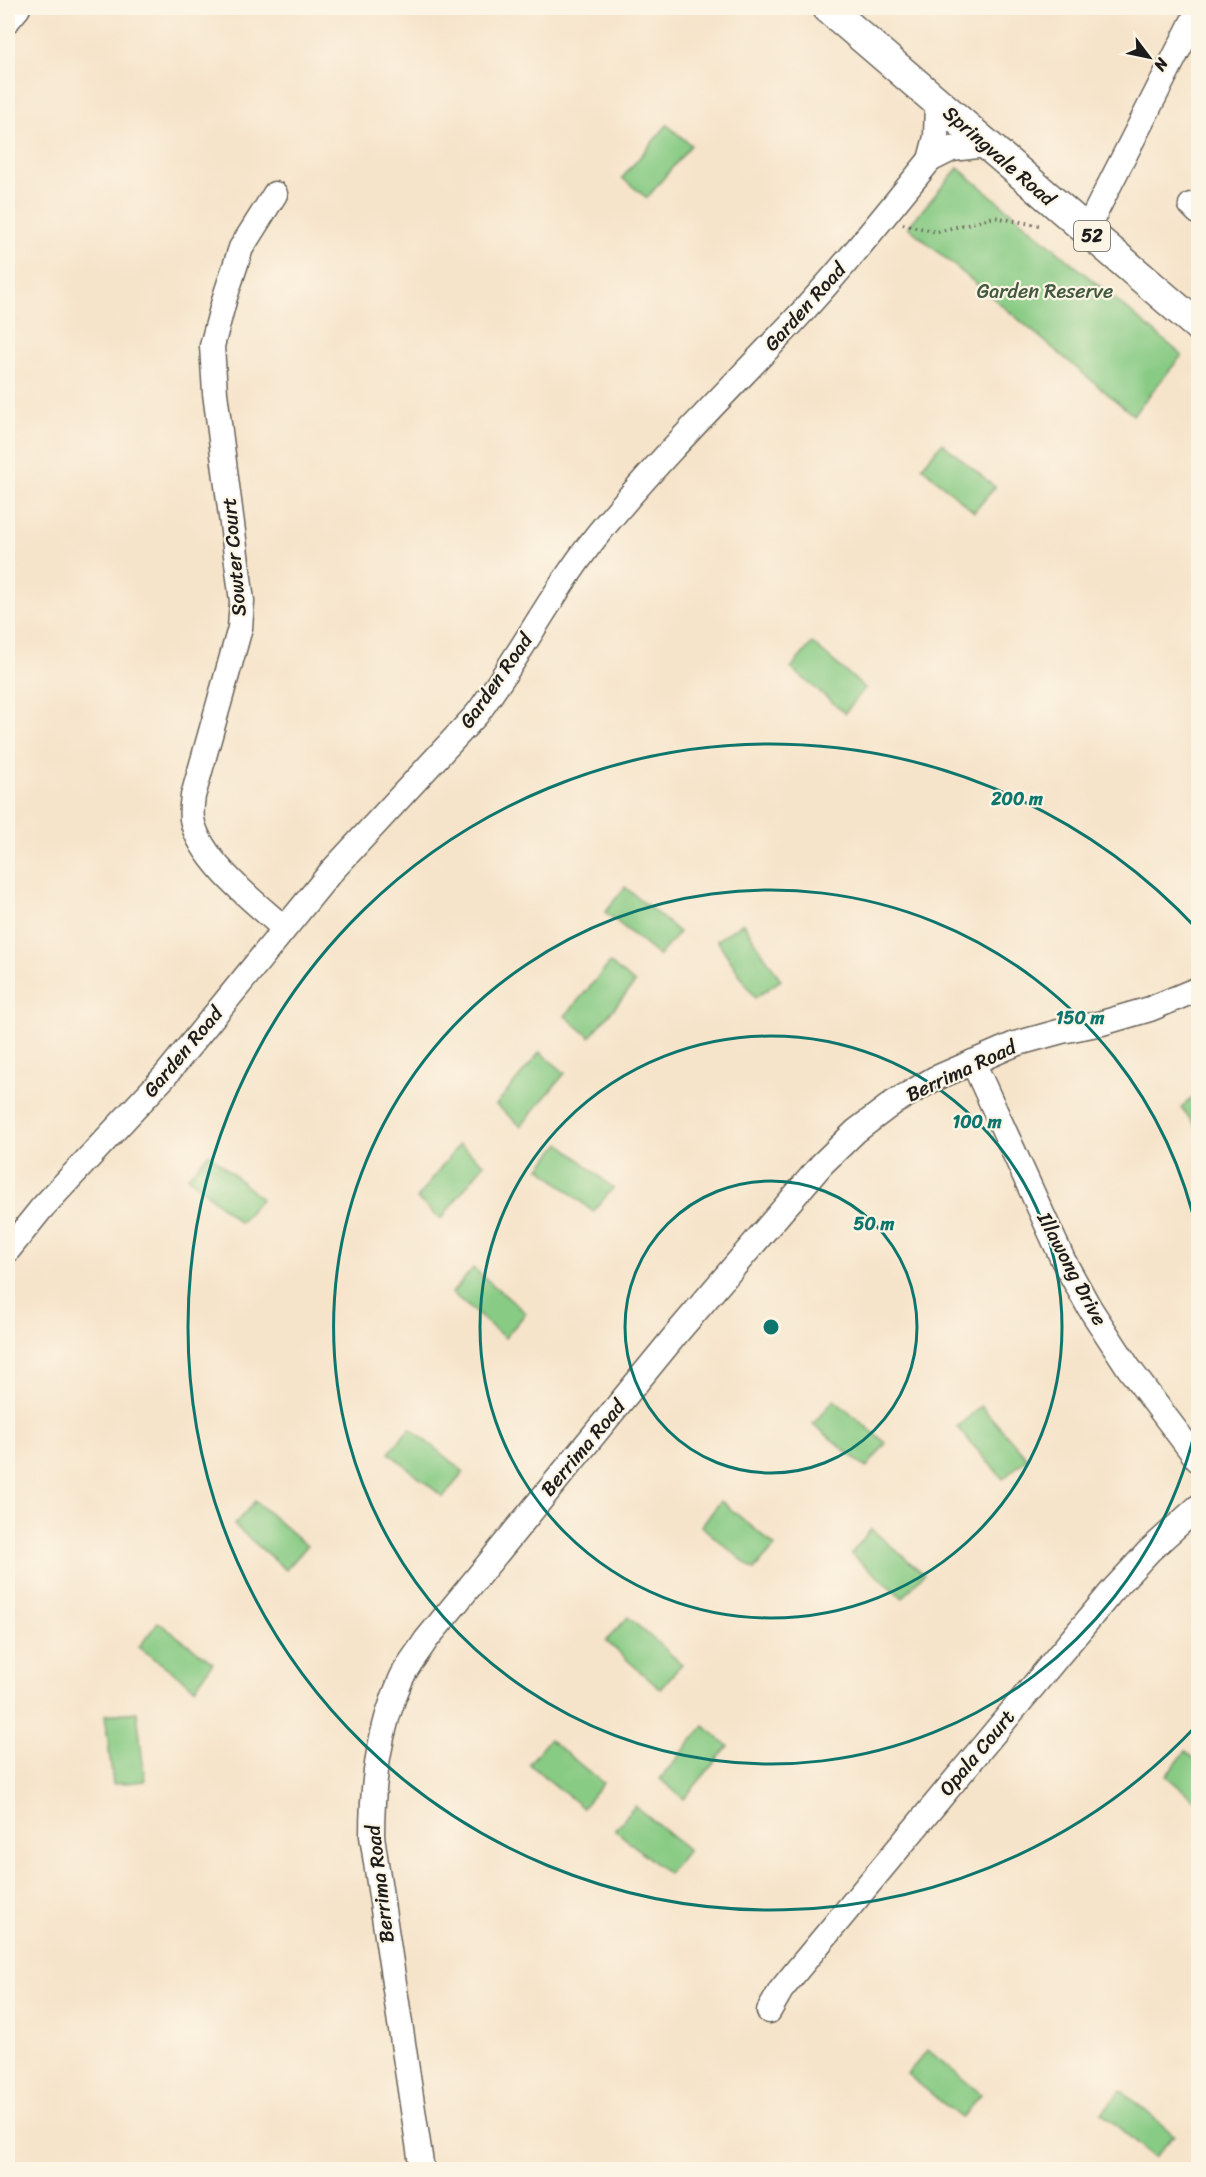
<svg xmlns="http://www.w3.org/2000/svg" width="1206" height="2177" font-family="Sriracha,sans-serif">
	<style>
		.green { fill: #88cb84; stroke: #527450; stroke-width: 1.5 }
		.lines { fill: none; stroke-linecap: round; stroke-linejoin: round }
		.minor-casing { stroke: #686259; stroke-width: 27 }
		.major-casing { stroke: #686259; stroke-width: 33 }
		.path { stroke: #686259; stroke-width: 4; stroke-dasharray: 1.5 4.5; stroke-linecap: butt }
		.minor { stroke: #fff; stroke-width: 24 }
		.major { stroke: #fff; stroke-width: 30 }
		.ring { fill: none; stroke: #0f766e; stroke-width: 3 }
		.labels { text-anchor: middle; dominant-baseline: central; stroke-width: 4.5; stroke-linejoin: round; paint-order: stroke }
		.shield { fill: #fcf5e5; stroke: #5f5d58; stroke-width: 1.5 }
		.shield-label { font-size: 18px; font-weight: bold; fill: #1c1c1c }
		.street-label { font-size: 20px; fill: #1c1c1c; stroke: #fcf5e5 }
		.park-label { font-size: 20px; fill: #425940; stroke: #fcf5e5 }
		.centre { fill: #0f766e; stroke: #fcf5e5; stroke-width: 3 }
		.ring-label { font-size: 18px; text-anchor: middle; font-weight: bold; fill: #0f766e; stroke: #fcf5e5; stroke-width: 4.5; stroke-linejoin: round; paint-order: stroke }
	</style>
	<rect width="100%" height="100%" fill="#fcf5e5"/>
	<filter id="ink" filterUnits="userSpaceOnUse"><feTurbulence type="fractalNoise" baseFrequency=".0167" numOctaves="2"/><feDisplacementMap in="SourceGraphic" scale="12" xChannelSelector="R" yChannelSelector="G"/><feConvolveMatrix kernelMatrix="1 2 1 2 8 2 1 2 1" color-interpolation-filters="sRGB"/></filter>
	<filter id="wash" filterUnits="userSpaceOnUse"><feTurbulence type="fractalNoise" baseFrequency=".008" numOctaves="4" result="noise"/><feDisplacementMap in="SourceGraphic" scale="24" xChannelSelector="R" yChannelSelector="G"/><feGaussianBlur stdDeviation="1.35" result="paint"/><feColorMatrix in="noise" values="0 0 0 0 0 0 0 0 0 0 0 0 0 0 0 0 0 1.4 0 .05"/><feComposite in="paint" operator="in"/></filter>
	<g filter="url(#wash)">
		<rect width="100%" height="100%" fill="#f6e4ca"/>
		<g class="green">
			<polygon points="667,125 691,145 647,198 622,178"/>
			<polygon points="958,168 1182,355 1133,415 908,227"/>
			<polygon points="942,443 995,487 974,512 922,467"/>
			<polygon points="812,643 865,688 845,713 791,668"/>
			<polygon points="625,887 679,932 659,956 605,912"/>
			<polygon points="743,923 781,980 755,998 717,940"/>
			<polygon points="610,963 635,983 590,1037 565,1016"/>
			<polygon points="540,1052 565,1073 521,1126 496,1105"/>
			<polygon points="1198,1093 1198,1129 1181,1107"/>
			<polygon points="560,1143 613,1188 593,1212 540,1168"/>
			<polygon points="459,1144 484,1164 441,1219 417,1199"/>
			<polygon points="209,1153 261,1199 240,1223 188,1177"/>
			<polygon points="473,1268 526,1313 505,1338 452,1293"/>
			<polygon points="834,1400 886,1443 866,1468 813,1424"/>
			<polygon points="981,1406 1027,1458 1003,1479 957,1427"/>
			<polygon points="410,1428 464,1472 443,1497 389,1453"/>
			<polygon points="255,1501 307,1546 286,1570 234,1525"/>
			<polygon points="721,1501 775,1546 754,1570 701,1526"/>
			<polygon points="871,1529 924,1574 903,1598 851,1554"/>
			<polygon points="628,1617 682,1664 660,1689 606,1641"/>
			<polygon points="158,1622 213,1663 195,1688 139,1647"/>
			<polygon points="137,1712 145,1781 113,1784 105,1715"/>
			<polygon points="704,1726 728,1746 684,1799 660,1779"/>
			<polygon points="549,1739 603,1783 583,1808 529,1764"/>
			<polygon points="1186,1751 1198,1762 1198,1803 1166,1776"/>
			<polygon points="635,1806 688,1850 668,1874 615,1830"/>
			<polygon points="928,2050 981,2094 961,2118 907,2074"/>
			<polygon points="1121,2090 1174,2135 1154,2158 1102,2113"/>
		</g>
	</g>
	<g filter="url(#ink)">
		<g class="lines">
			<defs>
				<g id="minor">
					<polyline points="8,20 18,8"/>
					<polyline points="930,160 936,137 937,102"/>
					<path d="M 275,194 L 241,248 L 225,297 L 212,346 L 215,393 L 242,601 L 240,628 L 193,796 C 192,803 191,812 192,819 C 199,859 254,902 284,928"/>
					<polyline points="1191,205 1198,212"/>
					<polyline points="1086,231 1198,11"/>
					<polyline points="973,1062 1063,1260 1089,1307 1128,1367 1198,1460"/>
					<path d="M 8,1250 L 41,1209 L 165,1076 L 330,873 L 477,714 C 523,652 557,582 607,523 C 665,453 730,389 792,323 C 841,271 885,215 930,160 L 952,149 L 986,145"/>
					<polyline points="769,2011 781,1990 798,1969 1113,1590 1149,1551 1198,1507"/>
					<path d="M 422,2170 L 372,1836 C 372,1781 379,1730 401,1679 C 407,1665 418,1653 426,1640 L 678,1332 L 822,1164 L 856,1131 L 893,1103 L 934,1079 L 1015,1044 L 1062,1031 L 1102,1023 L 1150,1009 L 1198,989"/>
				</g>
				<polyline id="major" points="828,8 1198,326"/>
			</defs>
			<use href="#minor" class="minor-casing"/>
			<use href="#major" class="major-casing"/>
			<polyline class="path" points="903,224 937,232 994,217 1042,226"/>
			<use href="#minor" class="minor"/>
			<use href="#major" class="major"/>
		</g>
	</g>
	<g class="ring">
		<circle cx="771" cy="1327" r="146"/>
		<circle cx="771" cy="1327" r="291"/>
		<path d="M1198 1418A437 437 0 1 1 1198 1236"/>
		<path d="M1197 1725A583 583 0 1 1 1197 929"/>
	</g>
	<g class="labels">
		<rect class="shield" x="1074" y="221" width="36" height="30" rx="4.5"/>
		<g class="shield-label">
			<text x="1092" y="236">52</text>
		</g>
		<g class="street-label">
			<text transform="translate(999 156) rotate(41)">Springvale Road</text>
			<text transform="translate(805 307) rotate(-48)">Garden Road</text>
			<text transform="translate(234 557) rotate(-95)">Sowter Court</text>
			<text transform="translate(496 681) rotate(-55)">Garden Road</text>
			<text transform="translate(183 1052) rotate(-50)">Garden Road</text>
			<text transform="translate(961 1071) rotate(-25)">Berrima Road</text>
			<text transform="translate(1072 1269) rotate(62)">Illawong Drive</text>
			<text transform="translate(583 1448) rotate(-50)">Berrima Road</text>
			<text transform="translate(977 1753) rotate(-50)">Opala Court</text>
			<text transform="translate(380 1884) rotate(-97)">Berrima Road</text>
		</g>
		<g class="park-label">
			<text x="1045" y="291">Garden Reserve</text>
		</g>
	</g>
	<circle cx="771" cy="1327" r="9" class="centre"/>
	<g class="ring-label">
		<text x="1017" y="805">200 m</text>
		<text x="1080" y="1024">150 m</text>
		<text x="977" y="1128">100 m</text>
		<text x="874" y="1230">50 m</text>
	</g>
	<rect width="1206" height="2177" fill="none" stroke="#fcf5e5" stroke-width="30"/>
	<g transform="translate(1149 57) rotate(122)" stroke="#fcf5e5" stroke-width="4.5" paint-order="stroke">
	<path d="M0-4.5L10 22L0 15L-10 22Z" fill="#1c1c1c"/>
	<text y="-9" font-size="16" font-weight="bold" text-anchor="middle" fill="#1c1c1c">N</text>
	</g>
</svg>
